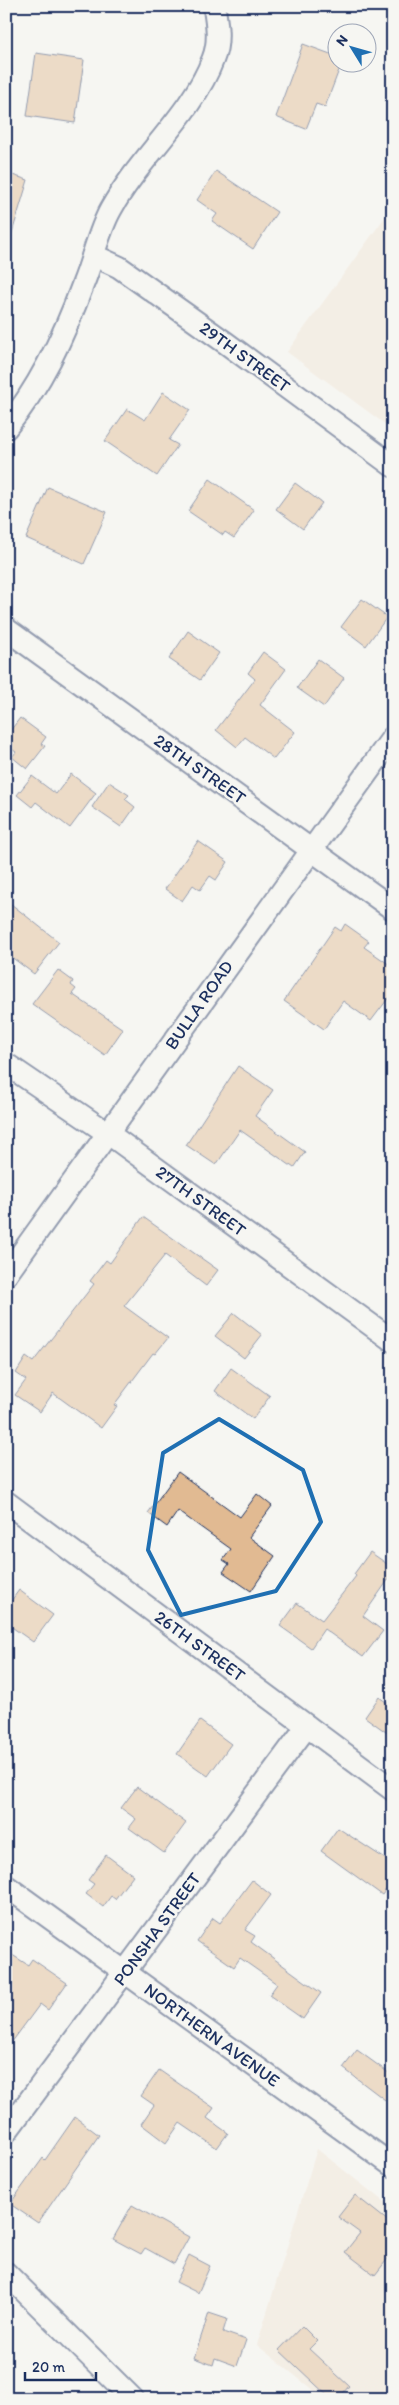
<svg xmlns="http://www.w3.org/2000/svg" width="399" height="2405" font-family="Itim,sans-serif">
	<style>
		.built { fill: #f0e4d5 }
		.building { fill: #e1ba92; stroke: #1b2f5e }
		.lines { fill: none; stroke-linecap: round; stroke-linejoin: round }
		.minor-casing { stroke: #1b2f5e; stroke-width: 25 }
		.minor { stroke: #f6f6f2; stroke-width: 21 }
		.marked { fill: none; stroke: #1f6fb2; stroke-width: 4; stroke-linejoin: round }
		.labels { text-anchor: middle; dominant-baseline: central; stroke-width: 5; stroke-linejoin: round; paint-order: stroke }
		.street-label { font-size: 18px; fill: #1b2f5e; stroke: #f6f6f2 }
	</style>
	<rect width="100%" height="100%" fill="#f6f6f2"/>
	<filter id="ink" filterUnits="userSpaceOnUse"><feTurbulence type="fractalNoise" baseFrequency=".02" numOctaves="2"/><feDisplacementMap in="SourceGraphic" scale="10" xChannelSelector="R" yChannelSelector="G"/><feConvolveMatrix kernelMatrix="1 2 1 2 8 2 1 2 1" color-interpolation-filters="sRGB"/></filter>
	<g filter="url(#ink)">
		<g class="built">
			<polygon points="393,206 393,430 287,352"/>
			<polygon points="317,2149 393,2209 393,2399 324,2399 257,2345"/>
		</g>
		<g class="building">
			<polygon points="303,44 336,56 336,62 342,62 325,107 316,104 306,129 276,117"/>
			<polygon points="36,53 84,60 75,123 27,116"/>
			<polygon points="216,171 277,212 253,249 212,221 217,214 197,200"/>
			<polygon points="6,173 28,180 11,236 6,236"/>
			<polygon points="163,392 190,410 169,440 178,445 157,476 105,441 127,409 145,420"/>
			<polygon points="210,479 254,510 234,538 225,532 223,535 188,511"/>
			<polygon points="295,483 322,503 303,529 276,509"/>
			<polygon points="48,487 107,512 84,564 26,538"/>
			<polygon points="362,599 387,617 366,646 341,627"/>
			<polygon points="188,631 219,653 200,680 169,659"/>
			<polygon points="263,652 286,669 260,705 295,732 274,759 245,737 237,747 216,730 255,679 248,673"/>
			<polygon points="318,659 344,678 324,707 297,688"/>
			<polygon points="20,718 46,737 41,744 45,746 27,769 12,757 16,752 6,745 6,736"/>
			<polygon points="71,774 96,793 70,828 36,802 32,807 17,795 32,776 56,794"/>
			<polygon points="109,782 129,795 125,799 135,807 121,827 92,807"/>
			<polygon points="198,841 228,862 216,880 210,876 200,890 193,885 182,901 165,889"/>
			<polygon points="6,900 59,942 34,974 6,953"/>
			<polygon points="345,924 369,941 364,947 393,967 393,992 371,1021 343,1001 324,1029 284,1001 335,927 341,931"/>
			<polygon points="58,970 73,981 71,985 76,989 72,994 123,1029 105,1055 32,1004"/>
			<polygon points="238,1066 273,1090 255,1116 305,1152 294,1168 240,1130 216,1165 186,1145"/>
			<polygon points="143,1217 218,1270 206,1286 165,1255 124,1306 168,1338 155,1354 153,1353 114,1405 117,1406 101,1428 53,1393 40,1412 15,1395 26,1380 16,1373 26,1357 33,1362 94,1284 90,1281 106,1260 110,1263"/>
			<polygon points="234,1313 262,1335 244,1358 215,1336"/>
			<polygon points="231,1368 270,1396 253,1419 215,1391"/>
			<polygon points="178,1472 240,1517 257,1494 272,1506 249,1537 275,1556 251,1591 223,1572 229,1564 223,1560 231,1549 178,1511 167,1527 148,1513"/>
			<polygon points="370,1552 393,1568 393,1573 363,1616 383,1631 363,1657 324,1629 311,1648 280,1626 297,1603 322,1620 356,1576 354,1574"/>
			<polygon points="19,1590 53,1615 33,1642 6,1623 6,1608"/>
			<polygon points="379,1697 393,1707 393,1737 365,1717"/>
			<polygon points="200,1721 231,1744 208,1776 177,1754"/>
			<polygon points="137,1787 186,1823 164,1853 129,1828 136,1819 121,1808"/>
			<polygon points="338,1828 393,1864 393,1880 382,1895 321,1851"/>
			<polygon points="106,1855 133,1875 115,1899 111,1896 103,1907 86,1894 94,1884 88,1880"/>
			<polygon points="252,1880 271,1895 245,1930 255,1936 251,1942 321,1993 303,2019 269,1995 277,1984 240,1958 234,1967 197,1941 213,1918 220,1923"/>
			<polygon points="6,1951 28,1965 32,1959 67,1983 48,2010 40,2004 6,2050"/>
			<polygon points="357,2050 393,2076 393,2106 343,2068"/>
			<polygon points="159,2070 214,2108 207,2118 228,2133 217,2148 180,2123 166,2143 141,2124 154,2105 141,2096"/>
			<polygon points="75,2117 99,2135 38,2223 10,2204 43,2158 45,2160"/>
			<polygon points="355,2195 393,2225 393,2252 375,2275 345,2252 360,2233 338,2217"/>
			<polygon points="132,2205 189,2237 174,2264 145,2248 141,2254 113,2239"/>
			<polygon points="189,2255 210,2266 198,2293 176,2282"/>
			<polygon points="209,2313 227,2319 223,2332 246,2340 237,2366 215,2358 213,2365 194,2358"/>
			<polygon points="302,2326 317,2341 309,2349 349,2386 338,2399 331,2399 279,2350"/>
		</g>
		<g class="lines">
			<defs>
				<g id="minor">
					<polyline points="93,255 119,267 226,343 393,466"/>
					<path d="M 6,428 C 41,385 64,336 83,284 C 93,260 98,232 111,209 C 139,158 193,113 213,59 C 220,42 217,24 214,6"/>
					<polyline points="6,629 393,909"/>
					<polyline points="6,1064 109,1134 393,1341"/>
					<polyline points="6,1275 393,737"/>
					<polyline points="6,1502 393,1790"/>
					<polyline points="6,1886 393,2166"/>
					<polyline points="6,2132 307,1726"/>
					<polyline points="6,2273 133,2399"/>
				</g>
			</defs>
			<use href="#minor" class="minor-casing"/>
			<use href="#minor" class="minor"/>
		</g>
	</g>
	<path d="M0 0H399V2405H0ZM 219,1419 L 303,1470 L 321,1522 L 276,1591 L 181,1615 L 148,1550 L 163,1453 Z" fill="#f6f6f2" fill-opacity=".55" fill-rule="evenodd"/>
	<path class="marked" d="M 219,1419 L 303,1470 L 321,1522 L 276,1591 L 181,1615 L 148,1550 L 163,1453 Z"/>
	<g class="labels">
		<g class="street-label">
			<text transform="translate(245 357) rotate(36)">29TH STREET</text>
			<text transform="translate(200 769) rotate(35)">28TH STREET</text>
			<text transform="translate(199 1005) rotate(-55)">BULLA ROAD</text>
			<text transform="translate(201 1201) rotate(36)">27TH STREET</text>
			<text transform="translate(200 1646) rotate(36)">26TH STREET</text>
			<text transform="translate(157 1929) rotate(-54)">PONSHA STREET</text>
			<text transform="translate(212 2035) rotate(36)">NORTHERN AVENUE</text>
		</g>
	</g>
	<rect width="399" height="2405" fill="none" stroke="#f6f6f2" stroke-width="25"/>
	<rect x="12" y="12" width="374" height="2380" fill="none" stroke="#1b2f5e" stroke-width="2" filter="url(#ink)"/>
	<g transform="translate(352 48) rotate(307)"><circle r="24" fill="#f6f6f2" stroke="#9ea6b7"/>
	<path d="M0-4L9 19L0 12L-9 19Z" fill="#1f6fb2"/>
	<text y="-8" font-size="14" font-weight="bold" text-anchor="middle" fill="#1b2f5e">N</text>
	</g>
	<path d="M25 2372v8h71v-8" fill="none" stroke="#1b2f5e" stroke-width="2.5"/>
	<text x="32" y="2372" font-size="15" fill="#1b2f5e" stroke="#f6f6f2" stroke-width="4" paint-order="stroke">20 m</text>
</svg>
